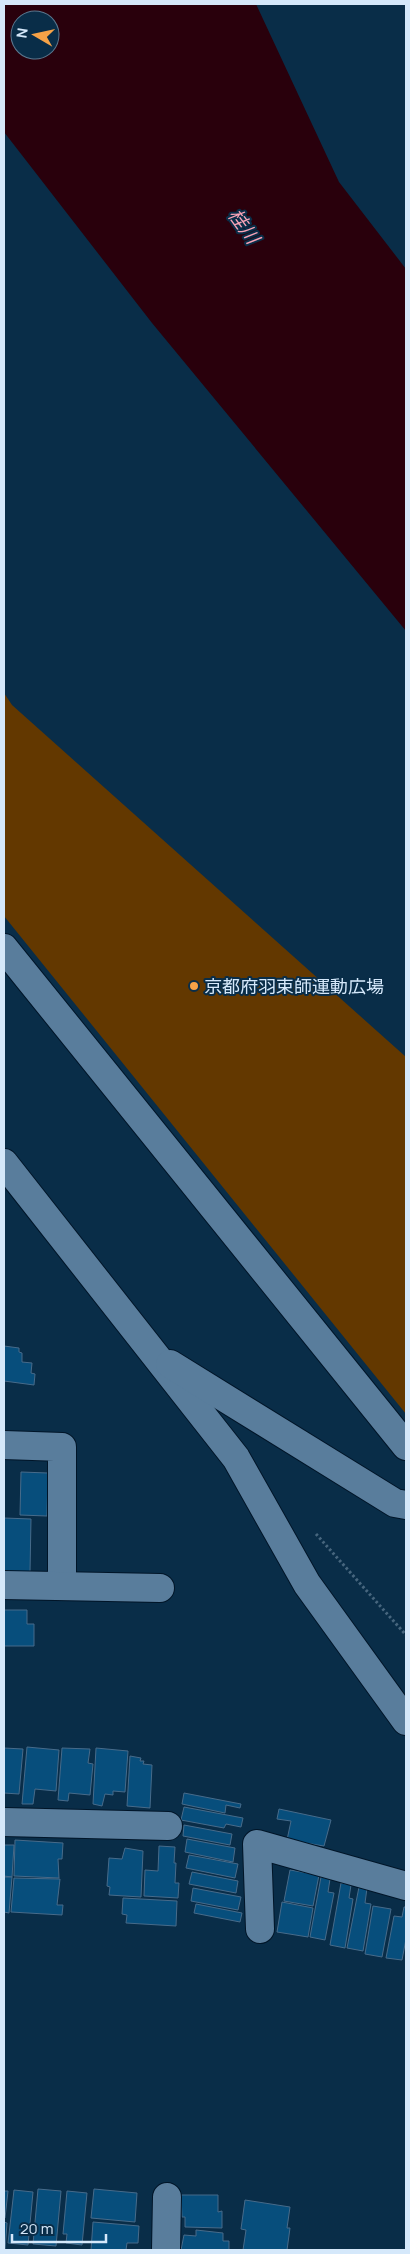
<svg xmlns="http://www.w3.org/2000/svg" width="410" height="2254" font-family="Manrope,'Noto Sans JP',sans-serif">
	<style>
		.green { fill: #633800 }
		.water { fill: #29000c; fill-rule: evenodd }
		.building { fill: #074e7c; stroke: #476b8a }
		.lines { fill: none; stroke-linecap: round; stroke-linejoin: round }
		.minor-casing { stroke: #001528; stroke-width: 30 }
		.path { stroke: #47667e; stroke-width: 3; stroke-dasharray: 2.5 2.5; stroke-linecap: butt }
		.minor { stroke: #597d9c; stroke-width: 28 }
		.poi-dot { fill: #f6a247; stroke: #092d48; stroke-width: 2 }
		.labels { text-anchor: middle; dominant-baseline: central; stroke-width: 4; stroke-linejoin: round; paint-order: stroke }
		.poi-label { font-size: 18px; fill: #d5e8fa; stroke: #092d48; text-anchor: start }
		.water-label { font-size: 19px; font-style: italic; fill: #f9a3b6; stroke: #092d48 }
	</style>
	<rect width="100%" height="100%" fill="#092d48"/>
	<polygon class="green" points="4,693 12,705 406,1057 406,1414 4,916"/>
	<path class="water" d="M 4,4 L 256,4 L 339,182 L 406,269 L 406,631 L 152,323 L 4,132 ZM 20,20 L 50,20 L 50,50 L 20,50 Z"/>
	<g class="building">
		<polygon points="4,1346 19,1348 19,1352 22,1353 22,1362 32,1363 31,1373 35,1374 34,1385 4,1381"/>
		<polygon points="21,1472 48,1473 47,1516 20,1515"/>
		<polygon points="4,1518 31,1519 30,1572 4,1572"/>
		<polygon points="4,1610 27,1610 27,1624 34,1624 34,1646 4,1646"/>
		<polygon points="27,1747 59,1750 56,1791 35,1789 33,1804 22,1804"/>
		<polygon points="4,1748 23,1749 19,1794 4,1793"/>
		<polygon points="62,1748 90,1749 88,1763 93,1764 90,1795 69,1793 68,1801 58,1800"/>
		<polygon points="96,1748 128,1751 125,1792 113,1791 113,1795 105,1794 102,1806 93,1804"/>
		<polygon points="130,1756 141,1758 140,1761 144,1761 143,1764 152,1765 150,1808 127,1806"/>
		<polygon points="184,1793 241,1804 240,1808 226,1805 225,1813 182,1804"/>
		<polygon points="184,1807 243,1818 241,1827 226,1824 224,1828 181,1820"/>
		<polygon points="279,1809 331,1820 324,1846 287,1840 291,1821 277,1819"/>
		<polygon points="184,1825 232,1834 230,1845 183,1836"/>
		<polygon points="187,1839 235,1848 233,1862 185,1852"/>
		<polygon points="15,1840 63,1843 62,1859 58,1859 59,1878 14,1876"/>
		<polygon points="4,1845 14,1845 12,1877 4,1876"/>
		<polygon points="159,1846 175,1847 174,1863 176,1863 175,1883 179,1883 178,1898 144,1896 145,1870 158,1871"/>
		<polygon points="125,1848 143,1851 141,1897 109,1895 110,1887 107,1886 109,1858 122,1859"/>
		<polygon points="189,1855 238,1864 235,1878 186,1868"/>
		<polygon points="290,1870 319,1875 313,1906 284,1901"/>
		<polygon points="192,1872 238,1881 236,1893 189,1884"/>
		<polygon points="4,1877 12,1877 9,1913 4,1912"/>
		<polygon points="321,1877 330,1879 328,1892 334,1893 325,1940 310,1937"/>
		<polygon points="14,1878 60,1879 57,1905 63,1905 62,1915 11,1912"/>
		<polygon points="341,1883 351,1885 349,1898 353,1899 345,1948 330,1945"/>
		<polygon points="359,1887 367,1888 365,1903 371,1904 363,1951 347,1948"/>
		<polygon points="193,1888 241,1897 238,1910 191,1901"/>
		<polygon points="123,1898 177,1901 176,1926 126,1923 127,1915 122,1914"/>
		<polygon points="282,1902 313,1908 308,1937 277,1932"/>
		<polygon points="196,1904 242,1913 240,1922 194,1913"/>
		<polygon points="373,1906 391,1909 382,1957 365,1954"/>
		<polygon points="404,1907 406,1907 406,1939 402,1960 386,1958 394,1916 402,1917"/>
		<polygon points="38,2189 61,2191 56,2246 33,2244"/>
		<polygon points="94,2189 137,2193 135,2222 91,2218"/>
		<polygon points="14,2190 33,2192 28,2245 8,2243"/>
		<polygon points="4,2191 8,2191 5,2218 4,2218"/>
		<polygon points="67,2191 87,2193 82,2245 66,2243 67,2234 63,2234"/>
		<polygon points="181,2195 218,2195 218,2212 222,2211 222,2228 185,2227 185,2217 182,2217"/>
		<polygon points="245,2200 290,2207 287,2228 290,2228 287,2250 243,2250 246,2230 241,2229"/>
		<polygon points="4,2222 7,2223 5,2250 4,2250"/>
		<polygon points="93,2222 139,2226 138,2243 127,2243 126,2250 91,2250"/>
		<polygon points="196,2230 223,2233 223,2241 229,2241 229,2250 181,2250 184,2235 196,2236"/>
	</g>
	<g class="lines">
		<defs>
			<g id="minor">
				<polyline points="4,948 406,1446"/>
				<polyline points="4,1163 236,1458 307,1584 406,1721"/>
				<polyline points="170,1364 395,1503 406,1505"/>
				<polyline points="4,1445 62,1447 62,1586"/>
				<polyline points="4,1585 160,1588"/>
				<polyline points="4,1822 168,1826"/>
				<polyline points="260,1929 257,1844 406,1886"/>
				<polyline points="166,2250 167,2197"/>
			</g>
		</defs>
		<use href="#minor" class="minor-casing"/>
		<polyline class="path" points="316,1534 406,1635"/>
		<use href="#minor" class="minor"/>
	</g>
	<circle class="poi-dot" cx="194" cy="986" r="5"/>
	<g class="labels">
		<g class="poi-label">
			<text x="204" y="986">京都府羽束師運動広場</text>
		</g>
		<g class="water-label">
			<text transform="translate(244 226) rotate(54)">桂川</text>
		</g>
	</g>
	<rect width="410" height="2254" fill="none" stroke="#d5e8fa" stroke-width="10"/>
	<g transform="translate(35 35) rotate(279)"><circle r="24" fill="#092d48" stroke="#5b788f"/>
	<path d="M0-4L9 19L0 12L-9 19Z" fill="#f6a247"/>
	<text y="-8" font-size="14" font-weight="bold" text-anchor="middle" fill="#d5e8fa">N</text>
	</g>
	<path d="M12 2234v8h94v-8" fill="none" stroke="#d5e8fa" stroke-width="2.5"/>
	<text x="20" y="2234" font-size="15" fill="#d5e8fa" stroke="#092d48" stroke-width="4" paint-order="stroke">20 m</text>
</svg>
